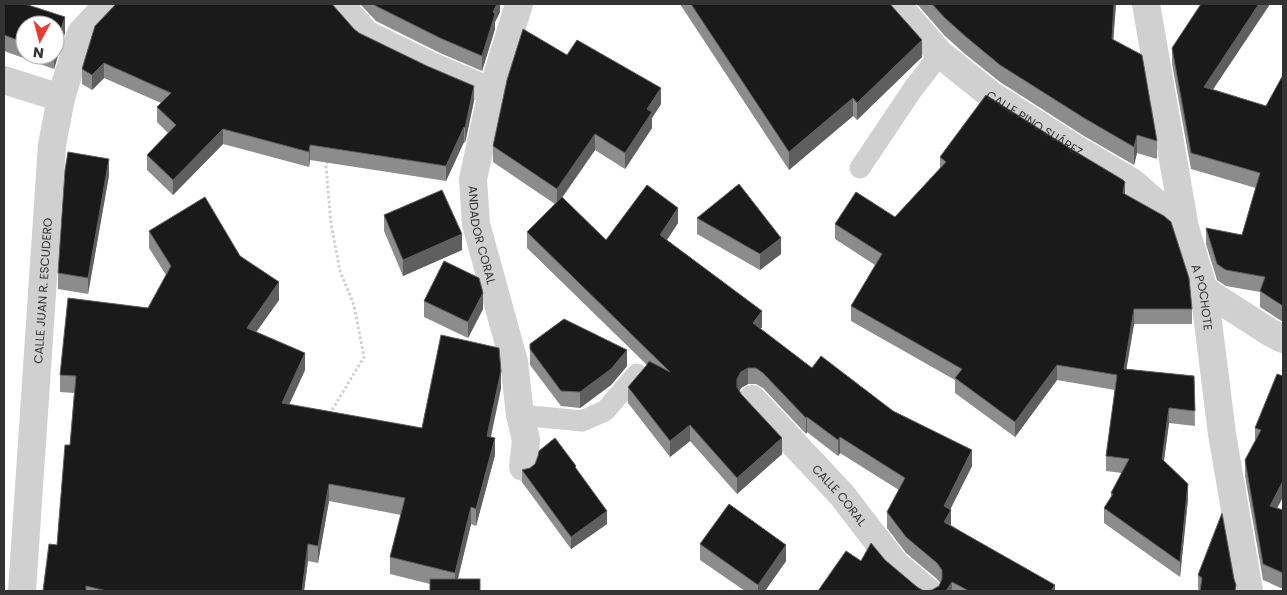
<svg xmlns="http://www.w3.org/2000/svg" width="1287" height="595" font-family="Poppins,sans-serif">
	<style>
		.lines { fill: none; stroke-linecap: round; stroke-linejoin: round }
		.path { stroke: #d0d0d0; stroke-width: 3; stroke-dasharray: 2.5 2.5; stroke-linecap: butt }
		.service { stroke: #d0d0d0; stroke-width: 21 }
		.minor { stroke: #d0d0d0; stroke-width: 28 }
		.wall { fill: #8c8c8c; fill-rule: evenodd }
		.shaded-wall { fill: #5f5f5f }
		.building { fill: #1a1a1a; stroke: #5f5f5f }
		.labels { text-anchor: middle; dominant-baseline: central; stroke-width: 5; stroke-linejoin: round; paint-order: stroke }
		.street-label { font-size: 12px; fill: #333; stroke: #fff }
	</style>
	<rect width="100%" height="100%" fill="#fff"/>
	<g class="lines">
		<polyline class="path" points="327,161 326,166 331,224 340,271 354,305 364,357 329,415"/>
		<g class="service">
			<polyline points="860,168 913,89 940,54"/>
			<polyline points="520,415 582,421 605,411 637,374"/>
		</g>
		<g class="minor">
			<polyline points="340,4 366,34 433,67 492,92"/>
			<path id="s1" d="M 519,4 L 492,92 L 473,179 L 476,224 L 514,362 L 520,415 L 526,440 L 523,467"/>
			<path id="s2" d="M 896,4 L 940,54 L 991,95 L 1076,149 L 1132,182 L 1185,228"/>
			<path id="s3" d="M 1146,4 L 1185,228 L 1204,290 L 1222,434 L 1249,591"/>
			<polyline points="4,80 61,98"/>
			<polyline points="1204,290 1271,333 1283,339"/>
			<path id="s4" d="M 752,399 L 842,495 L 895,564 L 927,591"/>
			<path id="s5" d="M 22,591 L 52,145 L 61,98 L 81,33 L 108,4"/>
		</g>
	</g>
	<g class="wall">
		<path d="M 4,4 L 25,4 L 65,17 L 65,33 L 54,69 L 4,51 ZM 25,25 L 55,25 L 55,55 L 25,55 Z"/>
		<polygon points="360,4 500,4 500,12 495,22 495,29 482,71 440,53 376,21"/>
		<polygon points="680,4 890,4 922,57 857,120 853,116 789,170"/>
		<polygon points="917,4 1116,4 1113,40 1157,141 1157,159 1137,153 1134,165 1084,136 1000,82 965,54 945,36"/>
		<polygon points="1270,4 1213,89 1266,106 1283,75 1283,322 1260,307 1260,292 1226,286 1217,280 1206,244 1206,228 1242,235 1256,188 1191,169 1172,64 1172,48"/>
		<polygon points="95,26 354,29 359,33 474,101 465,143 464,142 446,181 310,160 309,167 223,144 173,195 147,170 147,155 168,133 157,122 157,107 161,103 104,78 92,90 82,84 82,69"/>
		<polygon points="567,55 661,104 652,118 652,128 625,169 595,150 562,197 606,240 678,223 667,240 762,327 760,329 812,368 893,411 972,466 950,509 951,525 1055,591 818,591 861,561 885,560 917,587 924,591 932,590 939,586 940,583 937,579 906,553 887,528 887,512 899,490 840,453 838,456 807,432 806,434 763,388 756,384 748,384 741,388 739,391 782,454 737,494 690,441 670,457 628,403 628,387 647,365 527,248 527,232 555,204 493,162 493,146"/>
		<polygon points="940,157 1125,194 1192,309 1192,324 1134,324 1126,369 1194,376 1195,426 1169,423 1164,461 1188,499 1180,577 1104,523 1104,508 1111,497 1111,493 1122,473 1106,471 1106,456 1115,390 1057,380 1015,437 955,393 955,380 851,321 851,306 875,265 835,239 835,224 895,217 940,168"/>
		<polygon points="109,175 88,294 58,289 58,273"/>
		<polygon points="384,215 462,250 403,276 384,231"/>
		<polygon points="697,218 781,254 760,270 697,234"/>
		<polygon points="149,231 240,256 279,300 256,332 305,370 289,405 422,428 501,388 491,437 495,455 476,526 471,524 458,579 430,584 390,574 390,557 401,515 329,501 318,563 308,561 304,591 43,591 57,545 70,445 74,393 60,392 60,375 148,308 166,275 149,248"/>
		<polygon points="424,301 483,309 468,338 424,317"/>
		<polygon points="530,344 627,366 611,385 580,408 561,406 530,365"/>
		<polygon points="1283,376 1277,508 1283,510 1283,589 1263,580 1245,476 1245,460 1255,441 1255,428"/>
		<polygon points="576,468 607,524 571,549 522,482 522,470"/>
		<polygon points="700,544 786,561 765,591 745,591 700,560"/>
		<polygon points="1198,575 1234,579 1236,591 1200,591 1198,589"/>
	</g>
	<g class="shaded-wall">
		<polygon points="497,4 500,4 500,12 495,22 495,29 482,71 482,56 493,12"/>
		<polygon points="1114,4 1116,4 1112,57 1112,39"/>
		<polygon points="1259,4 1270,4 1204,103 1204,87"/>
		<polygon points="65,17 65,33 54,69 54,55 55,55 55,48"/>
		<polygon points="922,40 922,57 857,120 857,103"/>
		<polygon points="104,63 104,78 92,90 92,75"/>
		<polygon points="474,86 474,101 465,143 465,128"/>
		<polygon points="661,88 661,104 652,118 652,128 625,169 625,153 647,109"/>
		<polygon points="853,98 853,116 789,170 789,152"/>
		<polygon points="464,127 464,142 446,181 446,166"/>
		<polygon points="223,129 223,144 173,195 173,180"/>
		<polygon points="595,134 595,150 557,205 557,189"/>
		<polygon points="1137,135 1137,153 1134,165 1134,147"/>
		<polygon points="310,145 310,160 309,167 309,152"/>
		<polygon points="109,159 109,175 88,294 88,278"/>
		<polygon points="1125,182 1125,197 1123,193"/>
		<polygon points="678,208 678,223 660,250 660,235"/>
		<polygon points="462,234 462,250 403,276 403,260"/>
		<polygon points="781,238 781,254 760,270 760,254"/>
		<polygon points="279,282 279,300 247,345 247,328"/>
		<polygon points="483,293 483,309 468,338 468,322"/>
		<polygon points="1134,309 1134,324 1124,384 1124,369"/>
		<polygon points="762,311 762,327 753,339 753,323"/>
		<polygon points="627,350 627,366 611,385 580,408 580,392"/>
		<polygon points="305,353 305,370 282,420 282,403"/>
		<polygon points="1057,365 1057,380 1015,437 1015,422"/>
		<polygon points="748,368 748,384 741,388 737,395 737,379 741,372"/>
		<polygon points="501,371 501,388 487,453 487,436"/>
		<polygon points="1169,408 1169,423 1162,474 1162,459"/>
		<polygon points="807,417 807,432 806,434 806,418"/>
		<polygon points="690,425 690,441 670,457 670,441"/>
		<polygon points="840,437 840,453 838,456 838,440"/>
		<polygon points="495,438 495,455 476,526 476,509"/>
		<polygon points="782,438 782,454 737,494 737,478"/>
		<polygon points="972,450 972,466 944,522 944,506"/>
		<polygon points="1283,481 1283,497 1270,522 1270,506"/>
		<polygon points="329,484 329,501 318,563 318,546"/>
		<polygon points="1188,484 1188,499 1180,577 1180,562"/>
		<polygon points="471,507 471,524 455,590 455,573"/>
		<polygon points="951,510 951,525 944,522"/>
		<polygon points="607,511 607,524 571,549 571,537"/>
		<polygon points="308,544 308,561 304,591 302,591"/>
		<polygon points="786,545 786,561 765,591 758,591 758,585"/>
		<polygon points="952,582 952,591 946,591"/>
		<polygon points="1055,585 1055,591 1051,591"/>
	</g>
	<g class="building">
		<polygon points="4,4 25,4 65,17 55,48 55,25 25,25 25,43 4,35"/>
		<polygon points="116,4 332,4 354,29 359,33 427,66 474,86 465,128 464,127 446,166 310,145 309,152 223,129 173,180 147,155 176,125 157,107 171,93 104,63 92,75 82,69 95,26"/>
		<polygon points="373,4 497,4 493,12 495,14 482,56 440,38 376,6"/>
		<polygon points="691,4 890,4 922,40 857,103 853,98 789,152"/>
		<polygon points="932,4 1114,4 1112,39 1142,55 1157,141 1137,135 1134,147 1084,118 1000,65 965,36 945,18"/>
		<polygon points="1201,4 1259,4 1204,87 1266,106 1283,75 1283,306 1260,291 1265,277 1226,270 1217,264 1206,228 1242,235 1260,173 1191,153 1172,48"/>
		<polygon points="523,29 567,55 577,40 661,88 647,109 652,112 625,153 595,134 557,189 493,146 507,80"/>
		<polygon points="986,95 1068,147 1123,180 1125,182 1123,193 1164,216 1171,222 1189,278 1192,309 1134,309 1124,369 1194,376 1195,411 1169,408 1162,459 1188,484 1180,562 1104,508 1113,494 1111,493 1129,459 1106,456 1117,375 1057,365 1015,422 955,378 962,369 851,306 882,254 835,224 856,192 895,217 946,162 940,157"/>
		<polygon points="68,152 109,159 88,278 58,273 65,170"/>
		<polygon points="739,184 781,238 760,254 697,218"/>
		<polygon points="647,185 678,208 660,235 762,311 753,323 812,368 821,356 893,411 972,450 944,506 951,510 944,522 1055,585 1051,591 969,591 952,582 946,591 818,591 846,551 861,561 871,543 885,560 917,587 924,591 932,590 939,586 942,579 942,570 937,563 906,537 887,512 905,478 840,437 838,440 807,417 806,418 763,373 756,368 748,368 741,372 737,379 737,387 741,394 782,438 737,478 690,425 670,441 628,387 646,366 649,361 670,372 527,232 562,197 606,240"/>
		<polygon points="442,190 462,234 403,260 384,215"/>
		<polygon points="205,197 240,256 279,282 247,328 305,353 282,403 422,428 441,335 499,348 501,371 487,436 495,438 476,509 471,507 455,573 390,557 405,498 329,484 318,546 308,544 302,591 107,591 86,586 86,591 43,591 49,544 57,545 65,445 70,445 76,376 60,375 68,298 148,308 171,266 149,231"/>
		<polygon points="444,261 479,278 483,293 468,322 424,301"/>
		<polygon points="564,319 627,350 611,369 580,392 561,391 530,349 530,344"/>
		<polygon points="1277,374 1283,376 1283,481 1270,506 1283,510 1283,573 1263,564 1245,460 1261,430 1255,428"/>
		<polygon points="555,438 576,466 575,467 607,511 571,537 522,470 530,468 535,464 538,456 539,451"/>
		<polygon points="729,504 786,545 758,585 700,544"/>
		<polygon points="1222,513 1234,579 1236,585 1235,591 1200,591 1202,578 1198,575"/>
		<rect x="430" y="579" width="50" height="12"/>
	</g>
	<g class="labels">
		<g class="street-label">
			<text stroke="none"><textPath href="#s2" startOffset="184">CALLE PINO SUÁREZ</textPath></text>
			<text stroke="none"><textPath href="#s1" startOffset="238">ANDADOR CORAL</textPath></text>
			<text stroke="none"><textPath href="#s5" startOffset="301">CALLE JUAN R. ESCUDERO</textPath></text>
			<text stroke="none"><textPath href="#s3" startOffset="299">A POCHOTE</textPath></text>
			<text stroke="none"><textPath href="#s4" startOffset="130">CALLE CORAL</textPath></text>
		</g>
	</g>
	<rect width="1287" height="595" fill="none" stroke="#333333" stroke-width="10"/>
	<g transform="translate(40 40) rotate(187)"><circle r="24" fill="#ffffff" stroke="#adadad"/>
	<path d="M0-4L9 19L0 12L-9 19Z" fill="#ec3b33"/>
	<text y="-8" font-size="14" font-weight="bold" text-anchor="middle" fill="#333333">N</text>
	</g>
</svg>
